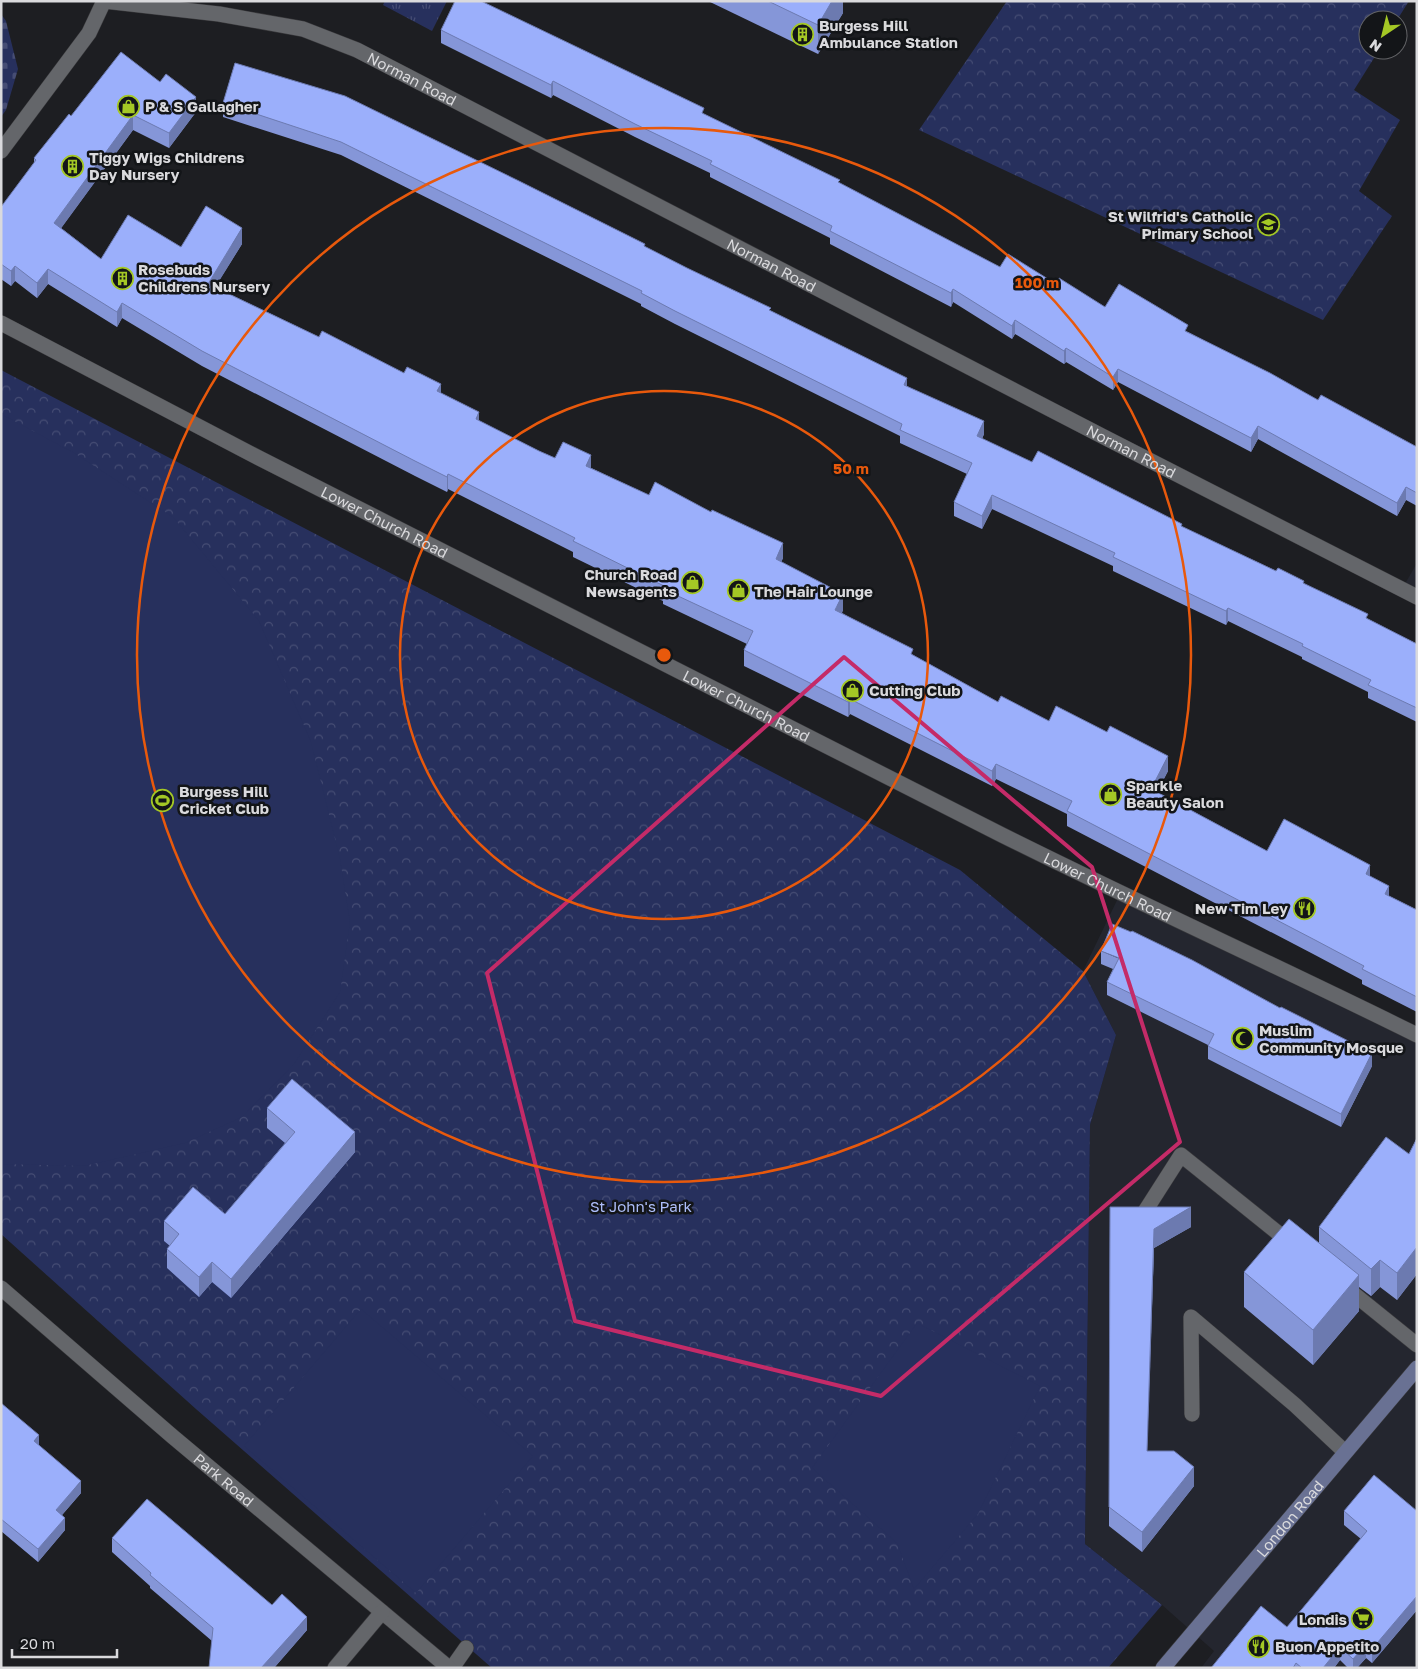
<svg xmlns="http://www.w3.org/2000/svg" width="1418" height="1669" font-family="'Golos Text',sans-serif">
	<style>
		.built { fill: #24262f }
		.grass { fill: url(#grass-tufts) }
		.cemetery { fill: url(#cemetery-stones) }
		.park { fill: url(#park-crowns) }
		.pitch { fill: #27305d }
		.lines { fill: none; stroke-linecap: round; stroke-linejoin: round }
		.service-casing { stroke: #3a3a3d; stroke-width: 16 }
		.minor-casing { stroke: #3a3a3d; stroke-width: 16 }
		.tertiary-casing { stroke: #3a3a3d; stroke-width: 16 }
		.secondary-casing { stroke: #3a3a3d; stroke-width: 16 }
		.service { stroke: #64666a; stroke-width: 15 }
		.minor { stroke: #64666a; stroke-width: 15 }
		.tertiary { stroke: #64666a; stroke-width: 15 }
		.secondary { stroke: #697193; stroke-width: 15 }
		.wall { fill: #8596d8 }
		.shaded-wall { fill: #6c7ab0 }
		.building { fill: #9baffb; stroke: #6c7ab0 }
		.marked { fill: none; stroke: #c42b68; stroke-width: 4; stroke-linejoin: round }
		.ring { fill: none; stroke: #e8590c; stroke-width: 2.5 }
		.labels { text-anchor: middle; dominant-baseline: central; stroke-width: 5; stroke-linejoin: round; paint-order: stroke }
		.poi-label { font-size: 15px; font-weight: bold; fill: #dadadd; stroke: #131518; text-anchor: start }
		.street-label { font-size: 15px; fill: #dadadd; stroke: #131518 }
		.park-label { font-size: 15px; fill: #adbdf9; stroke: #131518 }
		.centre { fill: #e8590c; stroke: #131518; stroke-width: 2.5 }
		.ring-label { font-size: 15px; text-anchor: middle; font-weight: bold; fill: #e8590c; stroke: #131518; stroke-width: 5; stroke-linejoin: round; paint-order: stroke }
	</style>
	<defs>
		<pattern id="grass-tufts" width="24" height="20" patternUnits="userSpaceOnUse" patternTransform="scale(1.25)"><rect width="24" height="20" fill="#27305d"/><path d="M3 7l-1-3M5 7V3M7 7l1-3M15 17l-1-3M17 17v-4M19 17l1-3" fill="none" stroke="#464d74"/></pattern>
		<pattern id="cemetery-stones" width="16" height="16" patternUnits="userSpaceOnUse" patternTransform="scale(1.25)"><rect width="16" height="16" fill="#27305d"/><path d="M2 7V4a2 2 0 0 1 4 0v3zM10 15v-3a2 2 0 0 1 4 0v3z" fill="#464d74"/></pattern>
		<pattern id="park-crowns" width="20" height="18" patternUnits="userSpaceOnUse" patternTransform="scale(1.25)"><rect width="20" height="18" fill="#27305d"/><path d="M2 6a3 3 0 1 1 6 0M12 15a3 3 0 1 1 6 0" fill="none" stroke="#464d74"/></pattern>
	</defs>
	<rect width="100%" height="100%" fill="#1d1e22"/>
	<g class="built">
		<polygon points="1417,563 1417,597 1402,589"/>
		<polygon points="1120,894 1417,1035 1417,1663 1413,1668 1201,1668 1214,1651 1162,1605 1085,1544 1090,1125 1116,1035 1083,971"/>
	</g>
	<polygon class="grass" points="385,1 447,1 432,31 383,5"/>
	<polygon class="cemetery" points="1,14 6,21 18,69 6,110 1,117"/>
	<g class="park">
		<polygon points="1007,1 1409,1 1397,20 1368,20 1368,50 1379,50 1354,90 1400,120 1359,191 1392,216 1323,320 919,130"/>
		<polygon points="1,370 960,870 1083,971 1116,1035 1090,1125 1085,1544 1162,1605 1108,1668 492,1668 196,1409 1,1234"/>
	</g>
	<g class="pitch">
		<polygon points="1,414 74,453 173,517 259,621 311,742 340,859 350,922 340,992 294,1064 242,1117 185,1143 84,1166 1,1164"/>
		<polygon points="361,1309 533,1456 416,1593 244,1446"/>
		<polygon points="917,1323 1040,1386 978,1514 914,1589 897,1543 812,1468"/>
	</g>
	<g class="lines">
		<defs>
			<g id="service">
				<polyline points="1142,1216 1181,1155 1293,1245"/>
				<polyline points="1344,1286 1417,1345"/>
				<polyline points="1192,1414 1191,1317 1295,1405 1345,1452"/>
				<polyline points="452,1668 466,1648"/>
			</g>
			<g id="minor">
				<path id="s1" d="M 104,1 L 219,14 L 303,29 L 357,50 L 1102,436 L 1417,597"/>
				<path id="s2" d="M 1,1288 L 172,1436 L 449,1668"/>
				<polyline points="335,1668 382,1612"/>
			</g>
			<g id="tertiary">
				<polyline points="1,151 89,33 104,1"/>
				<path id="s3" d="M 1,323 L 259,458 L 1002,835 C 1140,904 1280,967 1417,1035"/>
			</g>
			<g id="secondary">
				<path id="s4" d="M 1163,1668 L 1417,1368"/>
			</g>
		</defs>
		<use href="#service" class="service-casing"/>
		<use href="#minor" class="minor-casing"/>
		<use href="#tertiary" class="tertiary-casing"/>
		<use href="#secondary" class="secondary-casing"/>
		<use href="#service" class="service"/>
		<use href="#minor" class="minor"/>
		<use href="#tertiary" class="tertiary"/>
		<use href="#secondary" class="secondary"/>
	</g>
	<g class="wall">
		<polygon points="708,1 843,1 843,13 818,54"/>
		<polygon points="441,30 704,114 1000,267 1056,284 1105,307 1188,332 1318,400 1417,447 1417,506 1406,500 1397,516 1258,439 1251,452 1118,382 1113,390 1066,362 1064,364 1015,334 1012,339 953,302 951,307 830,244 830,238 710,177 710,173 635,137 553,95 551,98 441,43"/>
		<polygon points="235,63 645,247 771,311 907,386 984,434 982,439 1032,462 1182,527 1304,584 1368,619 1417,644 1417,722 1368,698 1368,692 1302,659 1302,657 1228,621 1226,625 1113,571 1113,566 992,509 982,529 954,516 954,502 967,474 900,443 900,436 675,324 641,306 641,304 341,155 223,117 223,103"/>
		<polygon points="196,112 169,148 133,130 61,228 101,259 181,247 242,244 215,287 319,337 441,393 479,421 539,451 555,458 591,468 783,558 781,562 843,610 842,613 913,655 998,702 1049,721 1168,771 1157,792 1267,851 1370,876 1389,896 1417,910 1417,1012 1362,984 1362,980 1315,955 1067,826 1067,814 996,779 992,786 850,714 848,717 744,666 744,650 747,644 663,604 663,601 573,557 573,552 448,489 447,492 415,476 202,366 122,318 117,327 48,284 37,298 15,281 11,286 1,279 1,207 34,164 34,158 71,116"/>
		<polygon points="1101,951 1372,1066 1341,1127 1208,1059 1208,1045 1107,995 1107,982 1113,969 1101,964"/>
		<polygon points="267,1108 355,1152 231,1298 212,1282 199,1297 167,1268 167,1249 170,1246 164,1241 164,1221 225,1214 285,1143 267,1128"/>
		<polygon points="1417,1138 1417,1274 1397,1300 1380,1287 1371,1296 1359,1287 1359,1311 1313,1365 1244,1307 1244,1272 1319,1243 1319,1227 1409,1154"/>
		<polygon points="1110,1207 1191,1227 1154,1248 1147,1451 1194,1486 1142,1552 1109,1526"/>
		<polygon points="1,1403 81,1493 62,1515 65,1530 38,1562 1,1531"/>
		<polygon points="1344,1511 1417,1511 1417,1610 1372,1663 1366,1658 1357,1668 1348,1668 1340,1660 1334,1668 1211,1668 1287,1627 1361,1539 1344,1525"/>
		<polygon points="112,1538 272,1605 307,1630 274,1668 209,1668 212,1641 150,1588 150,1586 112,1552"/>
	</g>
	<g class="shaded-wall">
		<polygon points="832,1 843,1 843,13 818,54 818,25"/>
		<polygon points="553,81 553,95 551,98 551,85"/>
		<polygon points="196,97 196,112 169,148 169,133"/>
		<polygon points="133,115 133,130 54,238 54,223"/>
		<polygon points="242,228 242,244 208,299 208,284"/>
		<polygon points="15,266 15,281 11,286 11,271"/>
		<polygon points="48,269 48,284 37,298 37,283"/>
		<polygon points="953,289 953,302 951,307 951,293"/>
		<polygon points="122,303 122,318 117,327 117,312"/>
		<polygon points="1015,320 1015,334 1012,339 1012,326"/>
		<polygon points="1066,348 1066,362 1064,364 1064,351"/>
		<polygon points="1118,369 1118,382 1113,390 1113,377"/>
		<polygon points="907,378 907,391 904,385"/>
		<polygon points="441,384 441,399 437,391"/>
		<polygon points="479,412 479,428 476,419"/>
		<polygon points="984,421 984,434 977,450 977,436"/>
		<polygon points="1258,426 1258,439 1251,452 1251,438"/>
		<polygon points="591,455 591,471 586,466"/>
		<polygon points="448,474 448,489 447,492 447,477"/>
		<polygon points="1406,487 1406,500 1397,516 1397,503"/>
		<polygon points="992,495 992,509 982,529 982,516"/>
		<polygon points="783,543 783,558 776,575 776,559"/>
		<polygon points="843,594 843,610 835,625 835,610"/>
		<polygon points="1228,608 1228,621 1226,625 1226,611"/>
		<polygon points="850,699 850,714 848,717 848,702"/>
		<polygon points="1168,756 1168,771 1151,804 1151,789"/>
		<polygon points="996,764 996,779 992,786 992,771"/>
		<polygon points="1370,865 1370,880 1366,874"/>
		<polygon points="1389,886 1389,901 1385,894"/>
		<polygon points="1372,1053 1372,1066 1341,1127 1341,1114"/>
		<polygon points="355,1132 355,1152 231,1298 231,1279"/>
		<polygon points="1191,1207 1191,1227 1154,1248 1147,1470 1154,1229"/>
		<polygon points="1417,1247 1417,1274 1397,1300 1397,1273"/>
		<polygon points="1380,1260 1380,1287 1371,1296 1371,1269"/>
		<polygon points="212,1262 212,1282 199,1297 199,1277"/>
		<polygon points="1359,1275 1359,1311 1313,1365 1313,1330"/>
		<polygon points="39,1435 39,1448 34,1441"/>
		<polygon points="1194,1467 1194,1486 1142,1552 1142,1532"/>
		<polygon points="81,1481 81,1493 56,1522 56,1510"/>
		<polygon points="65,1518 65,1530 38,1562 38,1549"/>
		<polygon points="1417,1596 1417,1610 1372,1663 1372,1649"/>
		<polygon points="307,1617 307,1630 274,1668 261,1668"/>
		<polygon points="1366,1644 1366,1658 1357,1668 1353,1668 1353,1659"/>
		<polygon points="1340,1647 1340,1660 1334,1668 1323,1668"/>
	</g>
	<g class="building">
		<polygon points="455,1 481,1 704,108 702,113 840,180 838,182 1000,267 1008,254 1056,284 1059,278 1105,307 1119,284 1188,325 1185,331 1270,373 1318,400 1321,395 1417,447 1417,493 1406,487 1397,503 1258,426 1251,438 1118,369 1113,377 1066,348 1064,351 1015,320 1012,326 953,289 951,293 830,231 832,226 710,164 712,161 635,124 553,81 551,85 441,30"/>
		<polygon points="768,1 832,1 818,25"/>
		<polygon points="121,52 160,82 166,74 196,97 169,133 133,115 54,223 101,259 128,215 181,247 206,206 242,228 208,284 319,337 322,331 404,373 407,367 441,384 437,391 479,412 476,419 539,451 555,458 563,442 591,455 586,466 649,495 655,482 711,512 712,510 783,543 776,559 843,594 835,610 913,649 911,654 998,702 1001,696 1049,721 1056,706 1107,732 1110,726 1168,756 1151,789 1267,851 1284,819 1370,865 1366,874 1389,886 1385,894 1417,910 1417,997 1362,969 1364,966 1315,940 1067,811 1072,801 996,764 992,771 850,699 848,702 744,650 753,631 663,589 664,586 573,541 575,538 448,474 447,477 415,461 202,351 122,303 117,312 48,269 37,283 15,266 11,271 1,264 1,207 36,160 34,158 69,114 71,116"/>
		<polygon points="235,63 345,96 519,181 645,244 644,246 687,268 771,308 769,310 907,378 904,385 984,421 977,436 1032,462 1038,451 1182,524 1181,526 1276,571 1278,568 1304,581 1303,583 1368,614 1366,618 1417,644 1417,708 1368,685 1371,680 1302,646 1303,644 1228,608 1226,611 1113,557 1115,553 992,495 982,516 954,502 972,463 900,430 902,424 675,311 641,293 642,291 341,142 223,103"/>
		<polygon points="1112,924 1131,932 1132,931 1192,960 1280,1008 1281,1007 1303,1018 1372,1053 1341,1114 1208,1046 1214,1034 1107,982 1119,958 1101,951"/>
		<polygon points="292,1079 355,1132 231,1279 212,1262 199,1277 167,1249 179,1234 164,1221 193,1187 225,1214 295,1132 267,1108"/>
		<polygon points="1386,1137 1409,1154 1417,1138 1417,1247 1397,1273 1380,1260 1371,1269 1319,1227"/>
		<polygon points="1110,1207 1191,1207 1154,1229 1147,1451 1174,1451 1194,1467 1142,1532 1109,1507"/>
		<polygon points="1289,1219 1359,1275 1313,1330 1244,1272"/>
		<polygon points="1,1403 39,1435 34,1441 81,1481 56,1510 65,1518 38,1549 1,1519"/>
		<polygon points="1374,1475 1417,1511 1417,1596 1372,1649 1366,1644 1353,1659 1340,1647 1323,1668 1302,1668 1296,1663 1293,1668 1211,1668 1261,1606 1287,1627 1367,1531 1344,1511"/>
		<polygon points="147,1499 272,1605 282,1594 307,1617 261,1668 209,1668 213,1628 150,1575 151,1573 112,1538"/>
	</g>
	<path class="marked" d="M 844,657 L 1092,867 L 1180,1142 L 881,1396 L 575,1321 L 487,973 Z"/>
	<g class="ring">
		<circle cx="664" cy="655" r="264"/>
		<circle cx="664" cy="655" r="527"/>
	</g>
	<defs>
		<symbol id="building-ring" viewBox="-11 -11 22 22"><circle r="9.5" fill="#131518" stroke="#a4c825" stroke-width="1.5"/><path d="M-4-6H4V6H1V3H-1V6H-4ZM-2.5-4.3h1.7v1.8h-1.7ZM.8-4.3h1.7v1.8H.8ZM-2.5-1h1.7V.8h-1.7ZM.8-1h1.7V.8H.8Z" fill="#a4c825"/></symbol>
		<symbol id="shop-ring" viewBox="-11 -11 22 22"><circle r="9.5" fill="#131518" stroke="#a4c825" stroke-width="1.5"/><path d="M-5-2.5h2.3a2.7 3.5 0 0 1 5.4 0H5L5.5 6h-11ZM-1.5-2.5h3a1.5 2.3 0 0 0-3 0Z" fill="#a4c825"/></symbol>
		<symbol id="school-ring" viewBox="-11 -11 22 22"><circle r="9.5" fill="#131518" stroke="#a4c825" stroke-width="1.5"/><path d="M0-5L7-2L0 1L-7-2ZM-4 1L0 2.5L4 1V4Q0 6-4 4Z" fill="#a4c825"/></symbol>
		<symbol id="stadium-ring" viewBox="-11 -11 22 22"><circle r="9.5" fill="#131518" stroke="#a4c825" stroke-width="1.5"/><path d="M0-5a6.5 5 0 1 0 0 10a6.5 5 0 1 0 0-10ZM-3.5-1.8h7v3.6h-7Z" fill="#a4c825"/></symbol>
		<symbol id="restaurant-ring" viewBox="-11 -11 22 22"><circle r="9.5" fill="#131518" stroke="#a4c825" stroke-width="1.5"/><path d="M-5-6h1v4h1v-4h1v4h1v-4h1v5L-1.5 .5V6h-2V.5L-5-1ZM5-6V6H3V1.5H1.5Q1.5-4 5-6Z" fill="#a4c825"/></symbol>
		<symbol id="mosque-ring" viewBox="-11 -11 22 22"><circle r="9.5" fill="#131518" stroke="#a4c825" stroke-width="1.5"/><path d="M3.5-4.9A6 6 0 1 0 3.5 4.9A5 5 0 1 1 3.5-4.9Z" fill="#a4c825"/></symbol>
		<symbol id="supermarket-ring" viewBox="-11 -11 22 22"><circle r="9.5" fill="#131518" stroke="#a4c825" stroke-width="1.5"/><path d="M-6-5.5h2.5l.6 2H6L4.5 2H-2.5L-4.4-4H-6ZM-1.5 3.2a1.3 1.3 0 1 0 .1 0ZM3 3.2a1.3 1.3 0 1 0 .1 0Z" fill="#a4c825"/></symbol>
	</defs>
	<g fill-rule="evenodd">
		<use href="#building-ring" x="790" y="22" width="25" height="25"/>
		<use href="#shop-ring" x="116" y="94" width="25" height="25"/>
		<use href="#building-ring" x="60" y="154" width="25" height="25"/>
		<use href="#school-ring" x="1256" y="212" width="25" height="25"/>
		<use href="#building-ring" x="110" y="266" width="25" height="25"/>
		<use href="#shop-ring" x="680" y="570" width="25" height="25"/>
		<use href="#shop-ring" x="726" y="578" width="25" height="25"/>
		<use href="#shop-ring" x="840" y="678" width="25" height="25"/>
		<use href="#shop-ring" x="1098" y="782" width="25" height="25"/>
		<use href="#stadium-ring" x="150" y="788" width="25" height="25"/>
		<use href="#restaurant-ring" x="1292" y="896" width="25" height="25"/>
		<use href="#mosque-ring" x="1230" y="1026" width="25" height="25"/>
		<use href="#supermarket-ring" x="1350" y="1606" width="25" height="25"/>
		<use href="#restaurant-ring" x="1246" y="1634" width="25" height="25"/>
	</g>
	<g class="labels">
		<g class="poi-label">
			<text x="819" y="25">Burgess Hill<tspan x="819" dy="17">Ambulance Station</tspan></text>
			<text x="145" y="106">P &amp; S Gallagher</text>
			<text x="89" y="157">Tiggy Wigs Childrens<tspan x="89" dy="17">Day Nursery</tspan></text>
			<text x="1253" y="216" text-anchor="end">St Wilfrid's Catholic<tspan x="1253" dy="17">Primary School</tspan></text>
			<text x="138" y="269">Rosebuds<tspan x="138" dy="17">Childrens Nursery</tspan></text>
			<text x="677" y="574" text-anchor="end">Church Road<tspan x="677" dy="17">Newsagents</tspan></text>
			<text x="754" y="591">The Hair Lounge</text>
			<text x="869" y="690">Cutting Club</text>
			<text x="1126" y="785">Sparkle<tspan x="1126" dy="17">Beauty Salon</tspan></text>
			<text x="179" y="791">Burgess Hill<tspan x="179" dy="17">Cricket Club</tspan></text>
			<text x="1288" y="908" text-anchor="end">New Tim Ley</text>
			<text x="1259" y="1030">Muslim<tspan x="1259" dy="17">Community Mosque</tspan></text>
			<text x="1347" y="1619" text-anchor="end">Londis</text>
			<text x="1275" y="1646">Buon Appetito</text>
		</g>
		<g class="street-label">
			<text stroke="none"><textPath href="#s1" startOffset="321">Norman Road</textPath></text>
			<text stroke="none"><textPath href="#s1" startOffset="726">Norman Road</textPath></text>
			<text stroke="none"><textPath href="#s1" startOffset="1131">Norman Road</textPath></text>
			<text stroke="none"><textPath href="#s3" startOffset="432">Lower Church Road</textPath></text>
			<text stroke="none"><textPath href="#s3" startOffset="838">Lower Church Road</textPath></text>
			<text stroke="none"><textPath href="#s3" startOffset="1242">Lower Church Road</textPath></text>
			<text stroke="none"><textPath href="#s2" startOffset="294">Park Road</textPath></text>
			<text stroke="none"><textPath href="#s4" startOffset="196">London Road</textPath></text>
		</g>
		<g class="park-label">
			<text x="641" y="1206">St John's Park</text>
		</g>
	</g>
	<circle cx="664" cy="655" r="8" class="centre"/>
	<g class="ring-label">
		<text x="1037" y="288">100 m</text>
		<text x="851" y="474">50 m</text>
	</g>
	<rect width="1418" height="1669" fill="none" stroke="#dadadd" stroke-width="5"/>
	<g transform="translate(1383 35) rotate(215)"><circle r="24" fill="#131518" stroke="#636467"/>
	<path d="M0-4L9 19L0 12L-9 19Z" fill="#a4c825"/>
	<text y="-8" font-size="14" font-weight="bold" text-anchor="middle" fill="#dadadd">N</text>
	</g>
	<path d="M12 1649v8h105v-8" fill="none" stroke="#dadadd" stroke-width="2.5"/>
	<text x="20" y="1649" font-size="15" fill="#dadadd" stroke="#131518" stroke-width="4" paint-order="stroke">20 m</text>
</svg>
